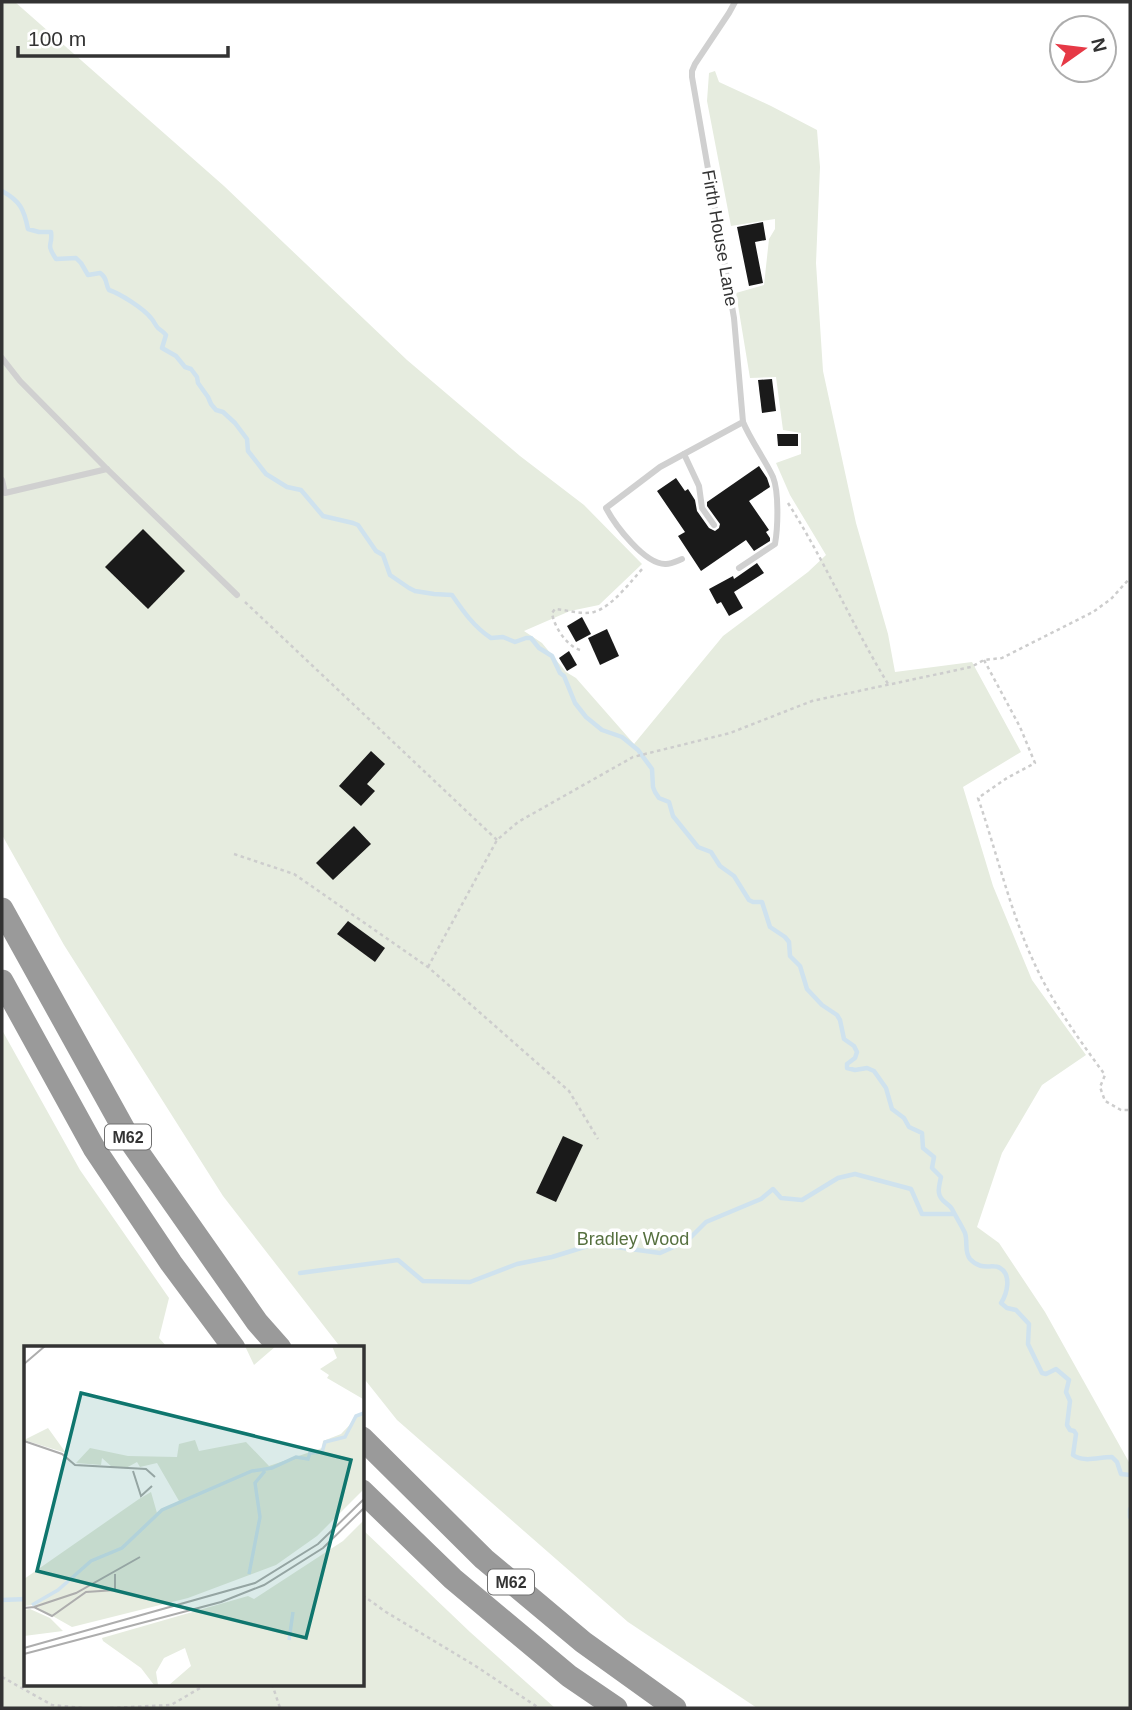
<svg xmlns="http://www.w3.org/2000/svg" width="1132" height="1710" font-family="Arial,sans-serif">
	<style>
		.green { fill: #e6ecdf }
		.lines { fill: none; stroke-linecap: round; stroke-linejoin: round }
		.stream { stroke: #cfe2ee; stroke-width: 4.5 }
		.building { fill: #1a1a1a }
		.path { stroke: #cdcdcd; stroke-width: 2.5; stroke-dasharray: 3.5 3.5; stroke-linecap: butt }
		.service { stroke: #d0d0d0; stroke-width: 6 }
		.motorway { stroke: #9a9a9a; stroke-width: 23 }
		.labels { text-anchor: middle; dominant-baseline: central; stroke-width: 7; stroke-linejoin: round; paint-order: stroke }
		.shield { fill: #fff; stroke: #707070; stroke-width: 2 }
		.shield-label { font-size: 16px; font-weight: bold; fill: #333 }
		.street-label { font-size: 18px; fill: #333; stroke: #fff }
		.park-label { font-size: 18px; fill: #56703f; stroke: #fff }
		.inset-river { fill: none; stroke: #cfe2ee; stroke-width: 3.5 }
		.inset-road { fill: none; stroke: #adadad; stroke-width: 2 }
		.view { fill: #0f766e; fill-opacity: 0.15; stroke: #0f766e; stroke-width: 3.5 }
		.inset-edge { fill: none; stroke: #333; stroke-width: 3.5 }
	</style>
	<rect width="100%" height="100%" fill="#fff"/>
	<g class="green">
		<polygon points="2,2 15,2 224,186 407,360 520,456 584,505 642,564 599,605 570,611 524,631 542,643 566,672 576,678 634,744 723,636 808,572 826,555 790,495 776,463 801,454 801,433 783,430 776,377 750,378 736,293 764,285 769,239 775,229 775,219 731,226 707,101 709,73 715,71 719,82 771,106 817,130 820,167 816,263 823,371 856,523 888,634 895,672 972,662 1021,752 963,787 993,886 1032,980 1086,1055 1042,1085 1002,1153 977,1227 999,1243 1045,1312 1130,1464 1130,1708 757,1708 628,1622 397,1420 362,1376 362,1348 341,1348 223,1196 64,945 2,835"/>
		<polygon points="2,1030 80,1170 169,1298 159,1338 168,1348 26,1348 26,1684 362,1684 362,1529 470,1632 555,1708 2,1708"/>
	</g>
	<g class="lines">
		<g class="stream">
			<path d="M 2,191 C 20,201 24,209 28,229 L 39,232 L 51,232 C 53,247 45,242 56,259 L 76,258 L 81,263 L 88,275 L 100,273 C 108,278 105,284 109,290 C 121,294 144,309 151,318 C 154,321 155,325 158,328 C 160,330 164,332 166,335 L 162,348 L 176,356 L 185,367 L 191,369 L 197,377 L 198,383 L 208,397 L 211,404 L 216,410 L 223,412 L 235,423 L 247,439 L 248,451 L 266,474 L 287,487 L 301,490 L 323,516 L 353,523 L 358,525 L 376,551 L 383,555 L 390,575 L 409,588 L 415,591 L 434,594 L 452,595 C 463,611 474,627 491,638 L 503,637 L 515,642 L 526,638 L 531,638 L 539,648 L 552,656 L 560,673 L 564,676 L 575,703 L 586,717 L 602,730 L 622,737 L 638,750 L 652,769 L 653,787 L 655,792 L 659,798 L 669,802 L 673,816 L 698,847 L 711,852 L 720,866 L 734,876 L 749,900 L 753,902 L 762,902 L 770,927 L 785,937 L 789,942 L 790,956 L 800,966 L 807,989 L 822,1005 L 837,1015 L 840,1020 L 844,1039 L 854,1046 L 857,1052 L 855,1058 L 847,1064 L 847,1068 L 855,1070 L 867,1068 L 874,1071 L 886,1088 L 892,1109 L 904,1118 L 909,1127 L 922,1133 L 923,1148 L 934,1157 L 932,1168 L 941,1177 C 940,1182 938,1189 939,1193 C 940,1202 949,1203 952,1209 C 956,1217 962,1226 965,1233 C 968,1242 964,1252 970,1259 C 982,1272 992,1263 1000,1268 C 1012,1275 1007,1294 1001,1303 L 1007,1308 L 1016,1310 L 1029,1324 L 1028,1344 L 1042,1373 L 1046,1374 L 1056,1369 L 1069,1380 L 1066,1392 L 1070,1401 L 1067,1425 L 1070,1430 L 1074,1431 L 1076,1434 L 1073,1455 C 1084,1463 1099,1457 1112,1457 L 1117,1462 L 1121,1474 L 1130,1475"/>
			<polyline points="300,1273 398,1260 423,1281 470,1282 517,1264 552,1257 594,1244 660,1253 687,1241 706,1222 761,1199 773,1189 781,1198 802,1200 838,1178 855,1174 911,1189 922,1214 953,1214"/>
			<polyline points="1130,1509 1130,1517"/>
			<polyline points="2,1600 26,1599"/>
		</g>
	</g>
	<g class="building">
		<polygon points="763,222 766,240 755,242 763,283 749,286 737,227"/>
		<polygon points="772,379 776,411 762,413 758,380"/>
		<polygon points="777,434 798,434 798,446 778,446"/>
		<polygon points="759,466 767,478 770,487 749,501 769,530 766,532 770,538 770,541 754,551 746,540 701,571 678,536 685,532 657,491 676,478 685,491 688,489 695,500 697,511 709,528 715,531 719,528 720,524 707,506 707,502"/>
		<polygon points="143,529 185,571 148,609 105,567"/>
		<polygon points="757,563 764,573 734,592 743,608 729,616 721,602 717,604 709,589 733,576 734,579"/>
		<polygon points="582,617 591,634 576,642 567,626"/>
		<polygon points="607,629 619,656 600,665 588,638"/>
		<polygon points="569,651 577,665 567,671 559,658"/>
		<polygon points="371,751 385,764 367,784 375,791 361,806 339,786"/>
		<polygon points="354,826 371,844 333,880 316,863"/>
		<polygon points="348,921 385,948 375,962 337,934"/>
		<polygon points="563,1136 583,1145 556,1202 536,1193"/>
	</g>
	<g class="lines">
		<g class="path">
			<path d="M 788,503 C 825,561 852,625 888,684"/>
			<polyline points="245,602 497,840"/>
			<path d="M 580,650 C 567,646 554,627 552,613 L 555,609 C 568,610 581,615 594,612 C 612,607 631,581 644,567"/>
			<path d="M 984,660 L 1020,727 L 1035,763 L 1007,778 L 978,798 C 998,856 1011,916 1038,971 C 1056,1008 1081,1042 1105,1075 L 1100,1087 L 1105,1101 L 1121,1110 L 1130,1110"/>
			<polyline points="234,854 294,874 428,967 569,1091 598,1139"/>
			<polyline points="428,967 497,840 518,822 633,757 730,733 812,701 971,667 984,660 1002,658 1093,612 1111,599 1130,578"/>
			<polyline points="362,1598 365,1597 386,1612 474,1665 539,1708"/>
			<polyline points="2,1677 52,1705 83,1708"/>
			<polyline points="272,1684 280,1708"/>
			<polyline points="110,1708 171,1705 207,1684"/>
		</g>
		<g class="service">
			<path d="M 735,2 L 729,13 L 695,64 L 692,71 L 692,77 L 734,318 L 743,422 C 751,441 764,458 773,477 C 779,492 778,527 775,544 L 739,568"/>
			<polyline points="2,358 20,381 107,469 237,595"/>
			<polyline points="684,454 699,486 702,508 714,525"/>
			<polyline points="2,480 5,493 107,469"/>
			<path d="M 682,559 C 677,561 671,564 666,564 C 645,565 615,525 606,508 L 660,467 L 743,422"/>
		</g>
		<g class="motorway">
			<polyline points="2,909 131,1142 257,1322 280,1348"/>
			<polyline points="2,981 94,1148 171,1263 234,1348"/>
			<polyline points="362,1438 484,1559 583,1642 675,1708"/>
			<polyline points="362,1491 453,1579 569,1676 616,1708"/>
		</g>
	</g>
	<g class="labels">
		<g class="shield">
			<rect x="105" y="1124.5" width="46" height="25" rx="5"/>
			<rect x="488" y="1569.5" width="46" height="25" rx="5"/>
		</g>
		<g class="shield-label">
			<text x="128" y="1137">M62</text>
			<text x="511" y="1582">M62</text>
		</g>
		<g class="street-label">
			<text transform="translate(720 238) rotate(80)">Firth House Lane</text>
		</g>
		<g class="park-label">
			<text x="633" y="1239">Bradley Wood</text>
		</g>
	</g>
	<g transform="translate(24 1346)">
		<rect width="340" height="340" fill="#fff"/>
		<path d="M 221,0 L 252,0 L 230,19 ZM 308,0 L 339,0 L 339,53 L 303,32 L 305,29 L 296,23 L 313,12 ZM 339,65 L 339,144 L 293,190 L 252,219 L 164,252 L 48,281 L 9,259 L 0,260 L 0,233 L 115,153 L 127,146 L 133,167 L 155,155 L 133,117 L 116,121 L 113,116 L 102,122 L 88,121 L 78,112 L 77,119 L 52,117 L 66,102 L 104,110 L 153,111 L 155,98 L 171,94 L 175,105 L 222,96 L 245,120 L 298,102 L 299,95 L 317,88 ZM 24,82 L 42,107 L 0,94 ZM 339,175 L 339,339 L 145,339 L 167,320 L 161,302 L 140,312 L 132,326 L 134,339 L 130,339 L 117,322 L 79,295 L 78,292 L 224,250 L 230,253 L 319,195 ZM 6,263 L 26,272 L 39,285 L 0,290 L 0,264 Z" fill="#e6ecdf"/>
		<path class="inset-river" d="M 225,228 L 236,171 L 231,137 L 241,125M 8,259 L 34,244 L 67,215 L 98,202 L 138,164 L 228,125 L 248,122 L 272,111 L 284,113 L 286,107 L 298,106 L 301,96 L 321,91 L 332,70 L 340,67M 265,294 L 269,266"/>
		<path class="inset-road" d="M 0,18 L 21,0M 0,95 L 38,108 L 51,119 L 122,123 L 131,131M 109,125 L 117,150 L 128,140M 10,261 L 52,247 L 116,211M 0,262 L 10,261 L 28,270 L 62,246 L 91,244 L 91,228M 0,302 L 231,237 L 294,198 L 340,153M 0,308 L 197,256 L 240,239 L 299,202 L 340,162"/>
		<path class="view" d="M 57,47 L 327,114 L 282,292 L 13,225 Z"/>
		<rect width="340" height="340" class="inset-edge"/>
	</g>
	<rect width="1132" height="1710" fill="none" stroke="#333333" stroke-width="7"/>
	<g transform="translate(1083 49) rotate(76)"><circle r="33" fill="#ffffff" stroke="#adadad" stroke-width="2"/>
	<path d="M0-5L12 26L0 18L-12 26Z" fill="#e63946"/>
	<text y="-10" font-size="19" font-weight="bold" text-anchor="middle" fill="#333333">N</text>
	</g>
	<path d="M18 46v10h210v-10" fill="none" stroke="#333333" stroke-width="3.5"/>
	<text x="28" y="46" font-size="21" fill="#333333" stroke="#ffffff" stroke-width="5" paint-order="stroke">100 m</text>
</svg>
